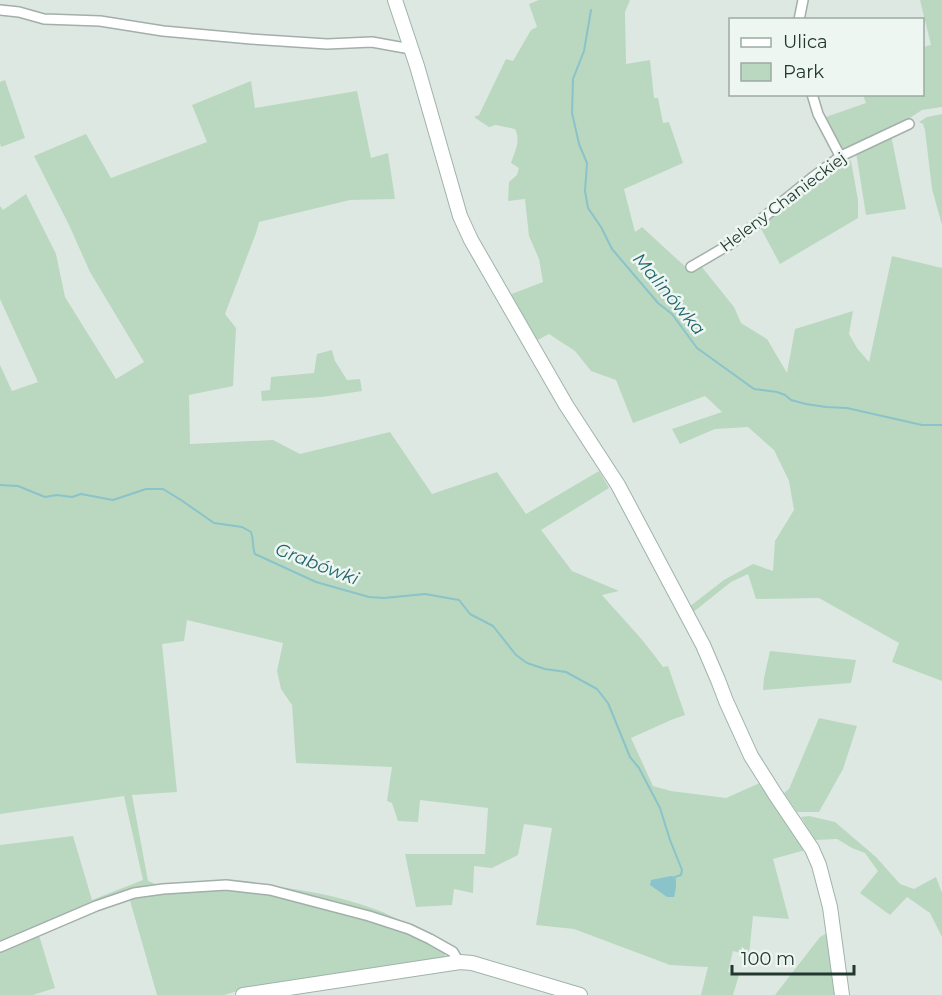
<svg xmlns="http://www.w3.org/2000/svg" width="942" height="995" font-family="Montserrat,sans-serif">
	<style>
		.green { fill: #b9d8bf }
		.water { fill: #8ac3ca }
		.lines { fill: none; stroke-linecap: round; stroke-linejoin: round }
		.stream { stroke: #8ac3ca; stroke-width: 2 }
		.street-casing { stroke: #a2afaa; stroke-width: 12 }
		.secondary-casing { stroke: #9fb3ab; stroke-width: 16 }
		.street { stroke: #fff; stroke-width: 9 }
		.secondary { stroke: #fff; stroke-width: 14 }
		.labels { text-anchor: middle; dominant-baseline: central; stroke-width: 5; stroke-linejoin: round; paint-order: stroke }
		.street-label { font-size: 16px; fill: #213730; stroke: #eef6f2 }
		.water-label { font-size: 18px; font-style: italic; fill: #21646d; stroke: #eef6f2 }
	</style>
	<rect width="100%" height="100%" fill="#dee8e3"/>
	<g class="green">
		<path d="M 539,0 L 630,0 L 625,12 L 626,64 L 650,60 L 654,98 L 658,98 L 663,123 L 669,122 L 683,163 L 624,189 L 635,232 L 642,227 L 691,272 L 701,266 L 734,307 L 741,323 L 767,339 L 787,373 L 795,329 L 853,311 L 849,334 L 857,348 L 869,362 L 892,256 L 942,268 L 942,681 L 892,662 L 899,643 L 819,598 L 756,599 L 748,574 L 731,582 L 692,613 L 689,607 L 724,580 L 753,564 L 773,571 L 775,541 L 794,510 L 789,481 L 774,450 L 748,427 L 715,429 L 680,444 L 672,429 L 722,412 L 705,396 L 633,423 L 616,380 L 591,371 L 575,351 L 549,334 L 536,341 L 509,295 L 543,282 L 539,259 L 529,236 L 525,199 L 508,201 L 509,182 L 517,175 L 519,168 L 511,163 C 515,151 521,141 515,129 L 496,125 L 489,127 L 474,117 L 479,115 L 506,59 L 513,61 L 531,30 L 537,27 L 529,4 Z"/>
		<polygon points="920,0 942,0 942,107 922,110 899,125 842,153 823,118 866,103 863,95 922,94 923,47 931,45"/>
		<polygon points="5,80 25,138 1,147 0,143 0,82"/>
		<path d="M 251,81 L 255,108 L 357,91 L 371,158 L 388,153 L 395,199 L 350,200 L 259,222 L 256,233 L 225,314 L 236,328 L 233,386 L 189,395 L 190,444 L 273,440 L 300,454 L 390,432 L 432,494 L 497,472 L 526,514 L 599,471 L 609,488 L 541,530 L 572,571 L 619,591 L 602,595 C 623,619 645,641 663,667 L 668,666 L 685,715 L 671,720 L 631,738 L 653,786 L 671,791 L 726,798 L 762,782 L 809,849 L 773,859 L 789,919 L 753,916 L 749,955 L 733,951 L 728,972 L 739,975 L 733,995 L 701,995 L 708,967 L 670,965 L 574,929 L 536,925 L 552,828 L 524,824 L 518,855 L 492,868 L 474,866 L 473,893 L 454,889 L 452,905 L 416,907 L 405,854 L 485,854 L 488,808 L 420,800 L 418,822 L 398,821 L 392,803 L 387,801 L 392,767 L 296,763 L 292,705 L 281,689 L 277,671 L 283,643 L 187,620 L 184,641 L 162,644 L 177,792 L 132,795 L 148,881 L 156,884 L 94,905 L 0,945 L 0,845 L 73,836 L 92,900 L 143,880 L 124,796 L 0,814 L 0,365 L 12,391 L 38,382 L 0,299 L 0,206 L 3,210 L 26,194 L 56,254 L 65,297 L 116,379 L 144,362 L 90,272 L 69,225 L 34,156 L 86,134 L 111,178 L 207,142 L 192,105 Z"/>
		<polygon points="942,114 942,225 932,189 925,130 923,124 919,122 927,117"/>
		<polygon points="891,135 906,209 866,215 856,152"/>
		<polygon points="844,159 851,161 858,200 858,218 780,264 759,225 811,180"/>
		<polygon points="332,350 335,361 347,380 360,379 362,391 322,397 262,401 261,391 270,390 271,377 314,373 317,354"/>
		<polygon points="770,651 856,660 851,683 763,690 764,678"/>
		<polygon points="819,718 857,726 843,769 819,812 797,812 784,793 789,789"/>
		<polygon points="809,816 835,822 876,857 900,884 914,889 936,877 942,893 942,937 930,913 907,897 890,915 860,893 878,871 865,853 852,848 837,839 815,840 801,817"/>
		<path d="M 238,882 C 285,887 333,893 377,910 C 386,913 395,918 403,922 L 339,905 Z"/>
		<polygon points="211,888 247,890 303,899 409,930 443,949 446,958 234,992 224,995 157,995 129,897"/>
		<polygon points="38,932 55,988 33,995 0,995 0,949"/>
		<polygon points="829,932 838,995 775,995 820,937"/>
	</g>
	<polygon class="water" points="671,876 675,877 676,880 676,888 674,897 667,897 650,885 651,880"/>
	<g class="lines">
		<g class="stream">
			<polyline points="591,10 584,51 573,79 572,113 579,144 587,163 585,191 588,208 601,227 612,249 658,303 672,314 697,348 754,389 777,392 785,395 791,400 806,404 826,407 847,408 922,425 942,425"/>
			<path d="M 0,485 L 18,486 L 45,497 L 57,495 L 72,497 L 81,494 L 113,500 L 146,489 L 163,489 L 181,500 L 214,523 L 242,527 L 251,532 C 254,540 252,547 255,554 L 316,582 L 369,597 L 384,598 L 425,594 L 459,600 L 470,614 L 493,626 L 516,655 L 527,663 L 545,669 L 566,672 L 597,689 L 608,703 L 630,757 L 639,768 L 660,808 L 670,840 L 682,870 L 681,875 L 675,877"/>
		</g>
		<defs>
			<g id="street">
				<polyline points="0,10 19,12 44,19 100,21 163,31 251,39 327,44 372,42 405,48 410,46"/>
				<polyline points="799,20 803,0"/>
				<polyline points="812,94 818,114 838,152 841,156"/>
				<polyline points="691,267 732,243 813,177 841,156 909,124"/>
				<polyline points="0,947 96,906 134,893 163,889 226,885 270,890 369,916 409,929 430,939 453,952 456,957 457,962"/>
			</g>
			<g id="secondary">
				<polyline points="395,0 417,66 460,216 471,240 566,405 618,485 703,645 718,680 726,701 751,756 775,794 812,849 819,865 830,907 842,995"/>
				<polyline points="243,995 460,962 472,963 580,995"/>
			</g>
		</defs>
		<use href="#street" class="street-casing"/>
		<use href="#secondary" class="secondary-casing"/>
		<use href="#street" class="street"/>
		<use href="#secondary" class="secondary"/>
	</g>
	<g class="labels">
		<g class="street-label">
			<text transform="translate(783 202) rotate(-37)">Heleny Chanieckiej</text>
		</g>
		<g class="water-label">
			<text transform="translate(669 294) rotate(50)">Malinówka</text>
			<text transform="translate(317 564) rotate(21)">Grabówki</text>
		</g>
	</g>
	<rect x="729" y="18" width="195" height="78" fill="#eef6f2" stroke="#9caaa4" stroke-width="1.5"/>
	<rect x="741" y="38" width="30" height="9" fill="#ffffff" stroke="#9caaa4" stroke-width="1.5"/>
	<text x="783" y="48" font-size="18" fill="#213730">Ulica</text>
	<rect x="741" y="63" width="30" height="18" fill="#b9d8bf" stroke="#9caaa4" stroke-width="1.5"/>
	<text x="783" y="78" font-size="18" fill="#213730">Park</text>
	<path d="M732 965v9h122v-9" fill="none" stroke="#213730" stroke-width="3"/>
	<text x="741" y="965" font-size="18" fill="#213730" stroke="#eef6f2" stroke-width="4.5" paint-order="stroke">100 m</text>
</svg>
